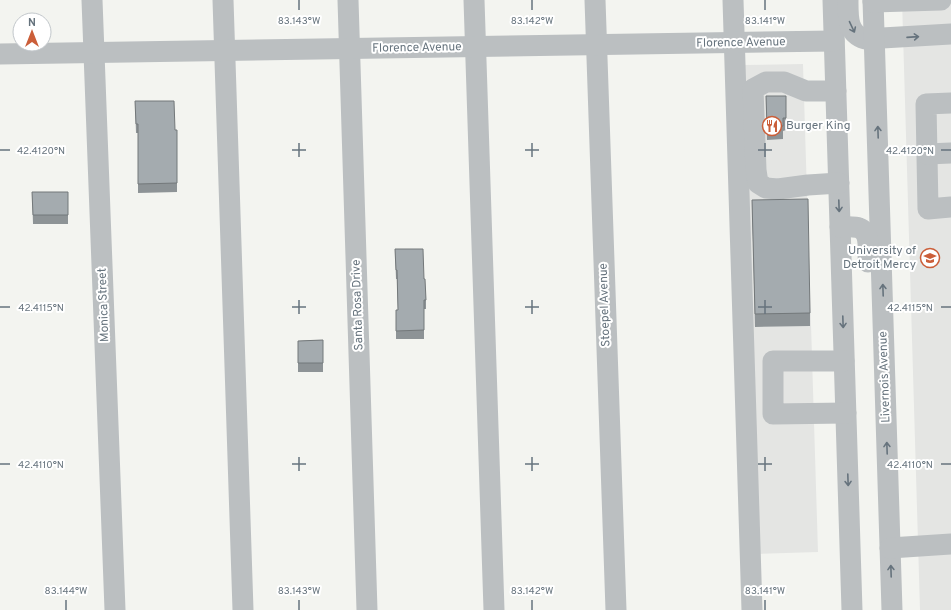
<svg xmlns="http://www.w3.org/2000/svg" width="951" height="610" font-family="Overpass,sans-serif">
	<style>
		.built { fill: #e4e5e3 }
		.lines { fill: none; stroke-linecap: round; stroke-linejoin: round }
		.minor { stroke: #bbbfc1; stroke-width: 21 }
		.wall { fill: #8d9396 }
		.building { fill: #a4abaf; stroke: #73787a }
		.oneway { stroke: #66737d }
		.ticks { fill: none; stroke: #66737d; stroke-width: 1.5 }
		.labels { text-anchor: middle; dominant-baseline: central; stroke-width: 4; stroke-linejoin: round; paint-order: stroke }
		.street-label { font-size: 12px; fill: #66737d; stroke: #fff }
		.poi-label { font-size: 12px; fill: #66737d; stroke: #fff; text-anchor: start }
		.ticks-label { font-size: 10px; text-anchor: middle; fill: #66737d; stroke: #fff; stroke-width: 4; stroke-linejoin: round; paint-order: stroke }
	</style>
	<rect width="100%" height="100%" fill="#f3f4f0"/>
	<g class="built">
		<polygon points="902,0 951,0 951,610 920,610"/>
		<polygon points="803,64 818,552 756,554 742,65"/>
	</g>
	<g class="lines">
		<g class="minor">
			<polyline points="92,0 115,610"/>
			<polyline points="223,0 243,610"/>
			<polyline points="348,0 367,610"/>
			<polyline points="474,0 494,610"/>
			<polyline points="595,0 616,610"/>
			<polyline points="733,0 752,610"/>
			<polyline points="833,0 852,610"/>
			<path d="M 848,0 C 848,16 847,34 865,39 L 951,34"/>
			<polyline points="873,0 892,610"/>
			<polyline points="873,2 941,0"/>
			<polyline points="0,54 834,41"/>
			<polyline points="836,91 806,91 784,82 766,82 753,89 756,170 758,183 766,188 778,189 808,185 839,183"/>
			<polyline points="951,103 926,104 928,209 951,207"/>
			<polyline points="927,154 951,153"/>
			<path d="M 840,227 C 846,227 854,226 859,228 C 871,232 868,252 868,262"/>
			<polyline points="844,361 773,361 773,414 846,413"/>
			<polyline points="890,548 951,544"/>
		</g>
	</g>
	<g class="wall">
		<polygon points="766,96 786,96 786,130 783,131 783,139 767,140"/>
		<polygon points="135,101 175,130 177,130 177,192 138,193 138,133 136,133"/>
		<polygon points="32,192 68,192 68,224 33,224"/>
		<polygon points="752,200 810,313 810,326 755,327"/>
		<polygon points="395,249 424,279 426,300 426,309 424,309 424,339 396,339 396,310 398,310 397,279 396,279"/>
		<polygon points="323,340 323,372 298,372 298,341"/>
	</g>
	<g class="building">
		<polygon points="766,96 786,96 786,118 783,118 783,126 767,127"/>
		<polygon points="135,101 174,101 175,130 177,130 177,183 138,184 138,124 136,124"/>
		<polygon points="32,192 68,192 68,215 33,215"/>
		<polygon points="808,199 810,313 755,314 752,200"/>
		<polygon points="395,249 423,249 424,279 425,279 426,300 424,300 424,330 396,331 396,310 398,310 397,270 396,270"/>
		<polygon points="323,340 323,363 298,363 298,341"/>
	</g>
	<defs><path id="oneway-shaft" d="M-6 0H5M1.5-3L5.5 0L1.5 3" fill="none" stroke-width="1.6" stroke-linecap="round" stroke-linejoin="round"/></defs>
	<g class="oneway">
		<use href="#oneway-shaft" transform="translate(852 27) rotate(65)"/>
		<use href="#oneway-shaft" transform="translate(913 37) rotate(-4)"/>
		<use href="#oneway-shaft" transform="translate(878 132) rotate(-92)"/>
		<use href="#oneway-shaft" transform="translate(839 206) rotate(88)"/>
		<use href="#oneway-shaft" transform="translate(883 290) rotate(-92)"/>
		<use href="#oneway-shaft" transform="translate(843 322) rotate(88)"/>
		<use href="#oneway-shaft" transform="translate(887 448) rotate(-92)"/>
		<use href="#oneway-shaft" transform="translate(848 480) rotate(88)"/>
		<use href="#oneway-shaft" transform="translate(891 571) rotate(-92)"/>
	</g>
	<path class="ticks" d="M 299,0 L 299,10M 532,0 L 532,10M 765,0 L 765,10M 299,143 L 299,157M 532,143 L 532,157M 765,143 L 765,157M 0,150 L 10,150M 292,150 L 306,150M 525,150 L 539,150M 758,150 L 772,150M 941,150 L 951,150M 299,300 L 299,314M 532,300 L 532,314M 765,300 L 765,314M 0,307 L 10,307M 292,307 L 306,307M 525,307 L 539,307M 758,307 L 772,307M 941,307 L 951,307M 299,457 L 299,471M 532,457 L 532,471M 765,457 L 765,471M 0,464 L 10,464M 292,464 L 306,464M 525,464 L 539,464M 758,464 L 772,464M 941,464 L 951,464M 66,600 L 66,610M 299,600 L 299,610M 532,600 L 532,610M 765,600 L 765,610"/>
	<defs>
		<symbol id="restaurant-ring" viewBox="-11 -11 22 22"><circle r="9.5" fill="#fff" stroke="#cb5e39" stroke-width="1.5"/><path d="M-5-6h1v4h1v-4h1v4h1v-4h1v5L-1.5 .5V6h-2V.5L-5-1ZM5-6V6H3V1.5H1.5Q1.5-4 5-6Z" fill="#cb5e39"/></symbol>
		<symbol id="university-ring" viewBox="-11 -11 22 22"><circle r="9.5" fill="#fff" stroke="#cb5e39" stroke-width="1.5"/><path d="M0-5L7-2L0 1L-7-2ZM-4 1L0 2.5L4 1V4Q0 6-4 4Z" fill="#cb5e39"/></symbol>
	</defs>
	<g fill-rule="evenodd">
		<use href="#restaurant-ring" x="761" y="115" width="22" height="22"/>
		<use href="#university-ring" x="919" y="247" width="22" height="22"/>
	</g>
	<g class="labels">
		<g class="street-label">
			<text transform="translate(741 43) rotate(-1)">Florence Avenue</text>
			<text transform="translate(417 48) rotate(-1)">Florence Avenue</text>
			<text transform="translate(104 305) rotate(-92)">Monica Street</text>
			<text transform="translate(358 305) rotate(-92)">Santa Rosa Drive</text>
			<text transform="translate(605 305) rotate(-92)">Stoepel Avenue</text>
			<text transform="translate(885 377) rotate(-92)">Livernois Avenue</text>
		</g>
		<g class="poi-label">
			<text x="786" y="126">Burger King</text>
			<text x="916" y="251" text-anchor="end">University of<tspan x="916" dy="14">Detroit Mercy</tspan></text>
		</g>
	</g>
	<g class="ticks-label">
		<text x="299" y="24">83.143°W</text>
		<text x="532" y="24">83.142°W</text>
		<text x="765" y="24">83.141°W</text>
		<text x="41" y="154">42.4120°N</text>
		<text x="910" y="154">42.4120°N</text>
		<text x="41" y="311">42.4115°N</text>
		<text x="910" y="311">42.4115°N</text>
		<text x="41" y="468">42.4110°N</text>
		<text x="910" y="468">42.4110°N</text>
		<text x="66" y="594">83.144°W</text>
		<text x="299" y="594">83.143°W</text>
		<text x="532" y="594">83.142°W</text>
		<text x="765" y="594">83.141°W</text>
	</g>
	<g transform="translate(32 32)"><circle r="19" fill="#ffffff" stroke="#c2c7cb"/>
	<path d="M0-3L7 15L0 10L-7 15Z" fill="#cb5e39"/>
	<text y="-6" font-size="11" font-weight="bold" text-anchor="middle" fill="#66737d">N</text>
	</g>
</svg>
